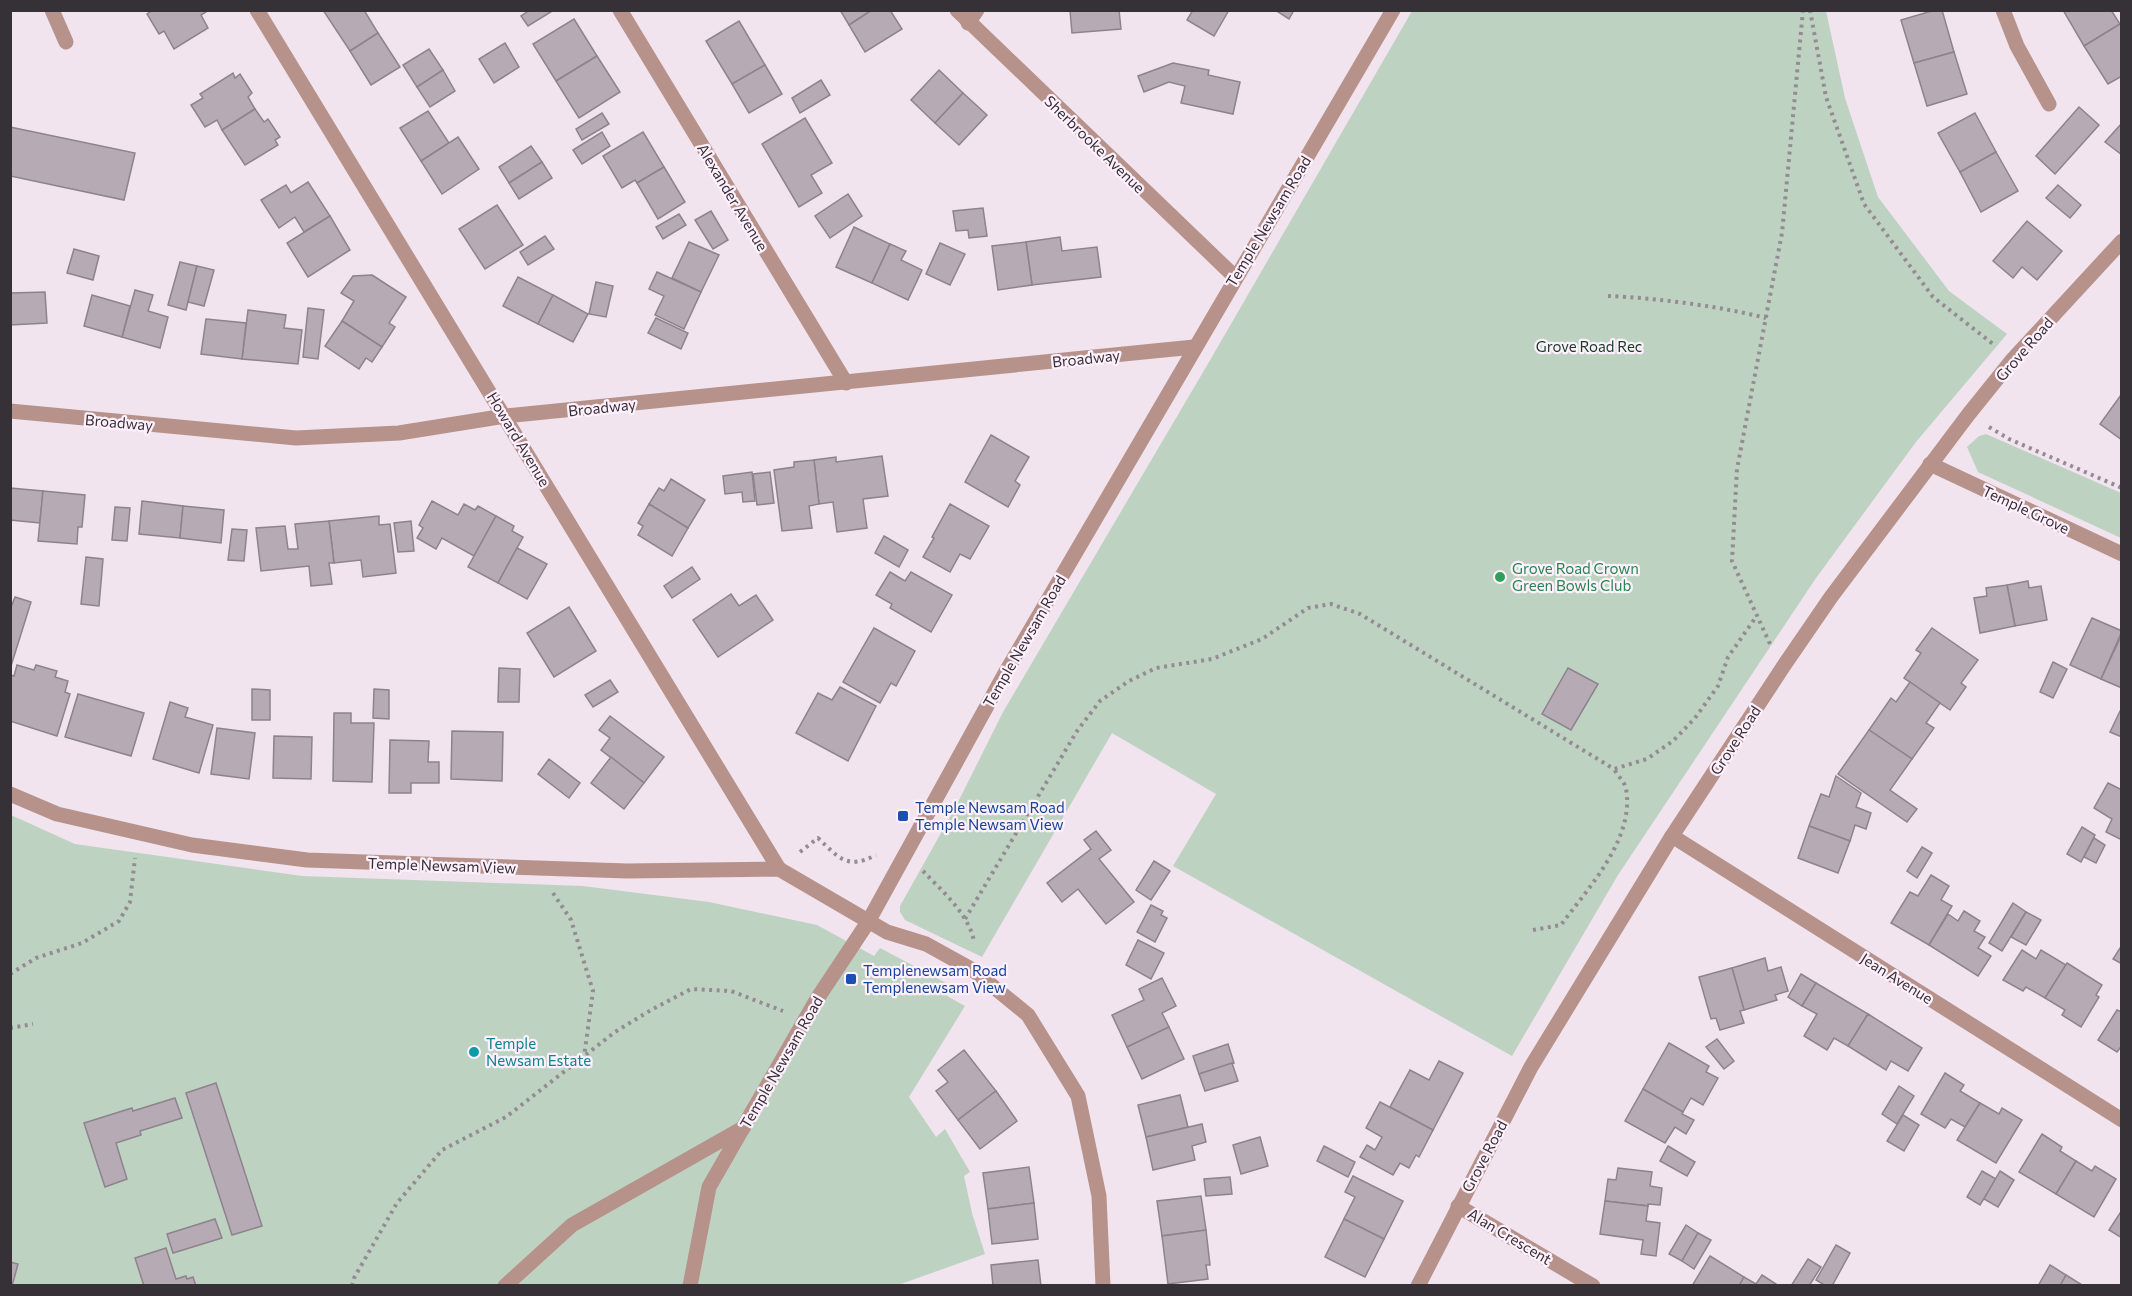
<svg xmlns="http://www.w3.org/2000/svg" width="2132" height="1296" font-family="Commissioner,sans-serif">
	<style>
		.green { fill: #bed2c2 }
		.building { fill: #b6aab5; stroke: #8e838d; stroke-width: 1.5 }
		.lines { fill: none; stroke-linecap: round; stroke-linejoin: round }
		.path { stroke: #948b93; stroke-width: 4; stroke-dasharray: 3 4.5; stroke-linecap: butt }
		.service { stroke: #b6928b; stroke-width: 15 }
		.minor { stroke: #b6928b; stroke-width: 15 }
		.tertiary { stroke: #b6928b; stroke-width: 15 }
		.leisure-dot { fill: #2e9e5b; stroke: #fef1fd; stroke-width: 2 }
		.transit-dot { fill: #1a4fb4; stroke: #fef1fd; stroke-width: 2 }
		.culture-dot { fill: #0f9aa8; stroke: #fef1fd; stroke-width: 2 }
		.labels { text-anchor: middle; dominant-baseline: central; stroke-width: 4.5; stroke-linejoin: round; paint-order: stroke }
		.street-label { font-size: 15px; fill: #363136; stroke: #fef1fd }
		.park-label { font-size: 15px; fill: #123e21; stroke: #fef1fd }
		.leisure-label { font-size: 15px; fill: #27864d; stroke: #fef1fd; text-anchor: start }
		.transit-label { font-size: 15px; fill: #164399; stroke: #fef1fd; text-anchor: start }
		.culture-label { font-size: 15px; fill: #0d838f; stroke: #fef1fd; text-anchor: start }
	</style>
	<rect width="100%" height="100%" fill="#f1e4ef"/>
	<g class="green">
		<polygon points="1412,11 1826,11 1845,98 1878,197 1949,291 2007,334 1916,442 1816,578 1618,875 1512,1056 1173,866 1216,794 1112,733 982,957 905,920 900,912 900,906 955,808 1003,712 1209,362"/>
		<polygon points="1986,434 2121,493 2121,538 1978,472 1967,447 1979,436"/>
		<polygon points="11,815 75,844 302,876 583,886 709,902 817,925 874,956 880,948 952,986 947,996 965,1006 909,1097 936,1137 945,1129 970,1172 964,1176 972,1213 985,1254 898,1285 11,1286"/>
	</g>
	<g class="building">
		<polygon points="153,10 205,10 206,12 201,15 208,28 174,49 164,31 159,34 147,14"/>
		<polygon points="323,10 364,10 378,33 350,51"/>
		<polygon points="530,10 554,10 528,26 521,16"/>
		<polygon points="840,10 872,10 849,25"/>
		<polygon points="872,10 890,10 902,29 865,52 849,25"/>
		<polygon points="1070,10 1119,10 1121,29 1072,33"/>
		<polygon points="1193,10 1229,10 1214,36 1187,20"/>
		<polygon points="1275,10 1294,10 1289,19"/>
		<polygon points="1935,10 1942,10 1954,52 1914,63 1901,20"/>
		<polygon points="2063,10 2111,10 2120,24 2084,46"/>
		<polygon points="574,19 597,56 556,81 533,44"/>
		<polygon points="739,21 765,65 732,84 706,41"/>
		<polygon points="2120,24 2122,27 2122,76 2108,84 2084,46"/>
		<polygon points="378,33 400,67 371,85 350,51"/>
		<polygon points="505,43 519,67 494,83 479,59"/>
		<polygon points="429,49 443,70 417,87 403,65"/>
		<polygon points="1954,52 1967,94 1927,106 1914,63"/>
		<polygon points="597,56 620,92 579,118 556,81"/>
		<polygon points="1173,63 1209,70 1208,75 1240,82 1233,114 1181,103 1185,86 1169,82 1144,92 1138,76"/>
		<polygon points="765,65 782,94 749,113 732,84"/>
		<polygon points="443,70 455,91 430,107 417,87"/>
		<polygon points="939,70 963,93 935,123 911,100"/>
		<polygon points="233,73 235,78 240,74 252,93 248,97 255,109 222,130 217,120 205,127 191,105 203,98 200,94"/>
		<polygon points="821,80 830,95 800,113 792,98"/>
		<polygon points="963,93 987,115 959,145 935,123"/>
		<polygon points="2079,107 2099,125 2055,174 2036,156"/>
		<polygon points="255,109 264,122 268,119 280,137 275,140 278,145 245,165 222,130"/>
		<polygon points="428,111 449,143 421,161 400,128"/>
		<polygon points="602,113 609,124 582,140 576,129"/>
		<polygon points="1975,113 1996,152 1960,172 1938,133"/>
		<polygon points="805,118 832,163 811,175 822,193 799,207 762,144"/>
		<polygon points="2122,123 2122,155 2105,142"/>
		<polygon points="10,127 135,153 124,200 10,176"/>
		<polygon points="602,132 610,146 582,164 573,150"/>
		<polygon points="643,132 664,167 637,183 635,180 622,188 603,156"/>
		<polygon points="458,137 479,169 442,194 421,161"/>
		<polygon points="531,146 542,162 509,183 499,167"/>
		<polygon points="1996,152 2018,191 1981,212 1960,172"/>
		<polygon points="542,162 552,178 519,199 509,183"/>
		<polygon points="664,167 685,202 658,219 637,183"/>
		<polygon points="308,182 330,216 304,232 295,217 279,228 261,200 286,185 291,193"/>
		<polygon points="2058,185 2081,205 2070,218 2046,198"/>
		<polygon points="848,194 862,216 830,238 815,216"/>
		<polygon points="497,205 523,245 485,269 459,229"/>
		<polygon points="983,208 987,236 969,238 968,230 956,231 953,211"/>
		<polygon points="711,211 728,240 713,249 695,220"/>
		<polygon points="679,214 686,225 663,239 656,227"/>
		<polygon points="330,216 350,250 308,277 287,243"/>
		<polygon points="2027,221 2062,251 2037,280 2022,267 2013,278 1993,261"/>
		<polygon points="854,227 890,244 872,283 836,267"/>
		<polygon points="545,236 554,249 528,265 520,252"/>
		<polygon points="1060,237 1062,251 1097,247 1101,277 1032,285 1026,242"/>
		<polygon points="689,242 719,255 701,292 672,278"/>
		<polygon points="1026,242 1032,285 998,290 992,246"/>
		<polygon points="940,243 965,254 950,285 926,274"/>
		<polygon points="890,244 906,251 901,260 922,270 908,300 872,283"/>
		<polygon points="74,249 99,256 93,280 67,273"/>
		<polygon points="180,262 197,266 186,310 168,305"/>
		<polygon points="197,266 214,270 204,306 188,302"/>
		<polygon points="657,272 701,292 684,329 655,315 664,296 649,289"/>
		<polygon points="372,275 406,297 389,323 395,327 382,347 342,321 354,301 341,293 353,276"/>
		<polygon points="518,277 553,295 538,324 503,306"/>
		<polygon points="596,282 613,286 606,317 589,314"/>
		<polygon points="135,290 153,295 148,311 168,317 160,348 122,337"/>
		<polygon points="45,292 47,323 10,325 10,293"/>
		<polygon points="92,295 130,306 122,337 84,326"/>
		<polygon points="553,295 588,314 573,342 538,324"/>
		<polygon points="308,308 324,310 318,359 303,357"/>
		<polygon points="248,310 286,315 284,328 302,330 298,364 242,359"/>
		<polygon points="656,318 688,333 681,349 648,333"/>
		<polygon points="206,319 246,323 242,359 201,354"/>
		<polygon points="342,321 382,347 372,362 366,358 359,369 325,346"/>
		<polygon points="2121,395 2122,395 2122,440 2100,424"/>
		<polygon points="991,435 1029,457 1015,481 1020,485 1008,507 965,482"/>
		<polygon points="882,456 888,496 863,499 867,528 837,532 833,502 819,504 814,460 836,457 836,462"/>
		<polygon points="814,460 819,504 809,506 812,528 782,531 774,470 794,467 794,462"/>
		<polygon points="752,472 755,501 743,502 742,492 725,494 723,476"/>
		<polygon points="770,472 774,503 757,505 753,474"/>
		<polygon points="671,479 705,500 688,528 649,504 659,488 664,491"/>
		<polygon points="10,488 43,491 40,523 10,520"/>
		<polygon points="43,491 85,495 82,527 78,527 77,544 38,541"/>
		<polygon points="142,501 183,506 180,538 139,534"/>
		<polygon points="432,501 458,515 464,504 475,510 478,506 496,516 474,556 442,538 436,549 417,538 423,528 419,525"/>
		<polygon points="649,504 688,528 672,556 638,535 643,526 638,523"/>
		<polygon points="950,504 989,526 970,559 960,554 950,572 923,557 934,538 932,537"/>
		<polygon points="183,506 224,510 221,543 180,538"/>
		<polygon points="115,507 130,508 127,541 112,540"/>
		<polygon points="379,516 379,525 390,524 396,573 363,577 361,560 334,563 329,521"/>
		<polygon points="496,516 514,526 512,531 523,537 498,583 468,567"/>
		<polygon points="329,521 334,563 329,563 332,584 311,586 309,566 261,571 256,528 285,526 288,549 298,549 295,524"/>
		<polygon points="411,521 414,551 398,552 394,523"/>
		<polygon points="232,529 247,530 244,561 228,560"/>
		<polygon points="884,536 908,550 899,567 875,553"/>
		<polygon points="517,548 547,564 527,599 498,583"/>
		<polygon points="86,557 103,559 99,606 81,604"/>
		<polygon points="692,567 700,579 672,598 664,586"/>
		<polygon points="890,572 905,581 911,572 952,595 931,632 890,608 892,604 876,595"/>
		<polygon points="2028,581 2029,588 2041,586 2047,620 2015,626 2007,585"/>
		<polygon points="2007,585 2015,626 1980,633 1974,598 1987,596 1986,588"/>
		<polygon points="731,594 739,606 756,595 773,620 718,657 693,620"/>
		<polygon points="15,597 31,602 11,666 10,610"/>
		<polygon points="569,607 596,651 554,677 527,633"/>
		<polygon points="2092,618 2122,631 2101,679 2070,665"/>
		<polygon points="874,628 915,651 896,686 891,683 880,703 843,682"/>
		<polygon points="1932,628 1978,660 1961,683 1966,687 1950,710 1904,678 1921,653 1916,650"/>
		<polygon points="2122,634 2122,688 2101,679"/>
		<polygon points="2053,662 2067,669 2053,698 2040,692"/>
		<polygon points="17,665 34,670 36,665 57,671 55,677 68,681 65,692 70,694 57,736 10,721 10,675 14,676"/>
		<polygon points="499,668 520,669 519,702 498,702"/>
		<polygon points="1568,668 1598,684 1571,730 1542,714"/>
		<polygon points="610,680 618,692 593,707 585,695"/>
		<polygon points="1910,682 1940,703 1926,723 1934,728 1912,759 1869,730 1891,698 1896,702"/>
		<polygon points="840,687 876,706 848,761 796,733 818,693 832,700"/>
		<polygon points="252,689 270,690 270,720 252,720"/>
		<polygon points="374,689 389,690 389,719 373,718"/>
		<polygon points="78,694 144,713 131,756 65,737"/>
		<polygon points="170,702 188,708 185,717 213,725 199,773 153,759"/>
		<polygon points="2122,707 2122,737 2110,732"/>
		<polygon points="334,713 351,713 351,723 374,723 372,782 333,781"/>
		<polygon points="610,716 664,757 644,783 601,750 610,738 599,730"/>
		<polygon points="217,728 255,733 249,779 211,774"/>
		<polygon points="1869,730 1912,759 1890,790 1917,809 1907,822 1838,774"/>
		<polygon points="452,731 503,732 502,781 451,779"/>
		<polygon points="274,736 312,737 311,779 273,778"/>
		<polygon points="390,740 429,741 428,762 439,762 439,783 411,783 411,793 389,793"/>
		<polygon points="611,757 644,783 624,809 591,783"/>
		<polygon points="549,759 580,783 569,798 538,774"/>
		<polygon points="1836,776 1861,793 1856,807 1871,813 1866,829 1855,825 1850,841 1809,826 1821,794 1829,797"/>
		<polygon points="2108,783 2122,790 2122,840 2106,832 2112,819 2094,808"/>
		<polygon points="1809,826 1850,841 1838,873 1798,858"/>
		<polygon points="2082,827 2095,835 2081,862 2067,854"/>
		<polygon points="1096,831 1111,850 1099,859 1134,902 1106,924 1078,889 1062,902 1047,883 1091,849 1084,840"/>
		<polygon points="2094,838 2105,845 2096,863 2084,857"/>
		<polygon points="1922,847 1932,853 1917,878 1907,871"/>
		<polygon points="1154,861 1170,871 1151,900 1136,890"/>
		<polygon points="1931,875 1949,886 1941,900 1952,906 1929,945 1891,923 1910,892 1918,896"/>
		<polygon points="2013,903 2026,912 2002,951 1989,943"/>
		<polygon points="1151,905 1163,911 1161,915 1167,918 1155,942 1137,932"/>
		<polygon points="1964,911 1980,921 1974,931 1985,937 1978,948 1991,956 1978,976 1929,945 1948,914 1958,921"/>
		<polygon points="2026,912 2041,920 2026,945 2011,937"/>
		<polygon points="1138,940 1164,953 1151,979 1126,965"/>
		<polygon points="2122,945 2122,964 2113,959"/>
		<polygon points="2022,950 2036,959 2041,950 2066,965 2045,998 2026,987 2023,991 2003,980"/>
		<polygon points="1765,958 1768,971 1781,967 1788,991 1775,995 1777,1000 1744,1010 1732,968"/>
		<polygon points="2067,963 2102,985 2096,995 2099,997 2081,1027 2062,1015 2065,1010 2045,998"/>
		<polygon points="1732,968 1744,1010 1740,1011 1744,1023 1720,1030 1716,1018 1711,1019 1699,977"/>
		<polygon points="1801,974 1816,983 1802,1006 1788,997"/>
		<polygon points="1162,978 1176,1006 1162,1013 1169,1027 1127,1047 1112,1015 1144,1000 1139,989"/>
		<polygon points="1816,983 1868,1014 1848,1046 1834,1038 1827,1050 1804,1036 1817,1014 1802,1006"/>
		<polygon points="2117,1010 2122,1012 2122,1049 2120,1048 2117,1052 2098,1040"/>
		<polygon points="1868,1014 1922,1048 1908,1071 1891,1061 1886,1070 1848,1046"/>
		<polygon points="1169,1027 1184,1059 1142,1079 1127,1047"/>
		<polygon points="1717,1039 1734,1061 1724,1069 1706,1047"/>
		<polygon points="1669,1043 1709,1066 1706,1072 1718,1078 1703,1105 1691,1098 1683,1112 1643,1089"/>
		<polygon points="1228,1044 1234,1063 1199,1074 1193,1056"/>
		<polygon points="964,1050 996,1091 958,1120 936,1091 948,1082 938,1070"/>
		<polygon points="1439,1061 1463,1073 1433,1130 1390,1107 1410,1070 1429,1080"/>
		<polygon points="1232,1063 1238,1081 1205,1091 1199,1074"/>
		<polygon points="1945,1073 1964,1085 1960,1091 1980,1103 1965,1127 1951,1119 1945,1128 1921,1114"/>
		<polygon points="216,1083 262,1226 232,1235 186,1093"/>
		<polygon points="1899,1086 1914,1096 1897,1124 1882,1114"/>
		<polygon points="1643,1089 1683,1112 1682,1114 1694,1120 1686,1134 1675,1127 1665,1143 1625,1121"/>
		<polygon points="996,1091 1017,1121 980,1149 958,1120"/>
		<polygon points="1180,1095 1188,1127 1146,1137 1138,1105"/>
		<polygon points="175,1098 182,1118 140,1131 141,1135 116,1143 127,1179 105,1187 84,1123 132,1108 133,1111"/>
		<polygon points="1380,1102 1433,1130 1419,1157 1416,1155 1409,1168 1400,1163 1393,1175 1360,1157 1367,1145 1375,1150 1382,1137 1366,1128"/>
		<polygon points="1980,1103 1999,1114 2002,1108 2022,1120 1996,1163 1957,1140"/>
		<polygon points="1903,1115 1919,1125 1904,1151 1887,1141"/>
		<polygon points="1202,1124 1206,1142 1192,1146 1195,1160 1153,1170 1146,1137"/>
		<polygon points="2042,1134 2062,1147 2060,1151 2076,1161 2056,1194 2019,1172"/>
		<polygon points="1260,1137 1268,1166 1241,1174 1233,1145"/>
		<polygon points="1324,1146 1355,1162 1348,1177 1317,1161"/>
		<polygon points="1668,1146 1695,1162 1687,1176 1660,1161"/>
		<polygon points="2076,1161 2092,1171 2095,1166 2116,1179 2094,1217 2056,1194"/>
		<polygon points="1029,1167 1034,1203 988,1209 983,1173"/>
		<polygon points="1618,1168 1652,1172 1650,1186 1662,1188 1660,1205 1648,1204 1648,1206 1605,1201 1608,1179 1616,1180"/>
		<polygon points="1982,1171 1996,1179 1980,1205 1967,1197"/>
		<polygon points="2000,1171 2014,1180 1998,1207 1984,1199"/>
		<polygon points="1353,1176 1403,1201 1384,1239 1344,1219 1355,1197 1345,1192"/>
		<polygon points="1230,1177 1232,1194 1206,1196 1204,1179"/>
		<polygon points="1201,1196 1206,1230 1162,1236 1157,1201"/>
		<polygon points="1605,1201 1648,1206 1646,1221 1660,1223 1656,1256 1641,1254 1643,1240 1600,1234"/>
		<polygon points="1034,1203 1038,1239 992,1244 988,1209"/>
		<polygon points="2122,1210 2122,1238 2109,1230"/>
		<polygon points="215,1219 222,1238 173,1253 167,1234"/>
		<polygon points="1344,1219 1384,1239 1365,1277 1325,1257"/>
		<polygon points="1686,1225 1698,1233 1682,1261 1669,1254"/>
		<polygon points="1206,1230 1210,1265 1206,1265 1208,1279 1168,1284 1162,1236"/>
		<polygon points="1698,1233 1711,1240 1694,1269 1682,1261"/>
		<polygon points="1836,1245 1850,1253 1832,1286 1826,1286 1816,1280"/>
		<polygon points="166,1248 176,1279 186,1276 187,1279 193,1277 196,1286 144,1286 135,1258"/>
		<polygon points="1710,1256 1744,1277 1739,1286 1692,1286"/>
		<polygon points="1808,1259 1821,1267 1809,1286 1791,1286"/>
		<polygon points="1038,1260 1041,1286 993,1286 991,1265"/>
		<polygon points="10,1262 18,1264 12,1286 10,1286"/>
		<polygon points="2050,1265 2066,1275 2060,1286 2038,1286"/>
		<polygon points="1762,1275 1779,1286 1739,1286 1744,1277 1756,1284"/>
		<polygon points="2066,1275 2082,1285 2082,1286 2060,1286"/>
	</g>
	<g class="lines">
		<g class="path">
			<polyline points="1810,10 1826,97 1864,204 1933,297 1993,344"/>
			<path d="M 1608,296 C 1657,298 1718,306 1766,318"/>
			<polyline points="1989,427 2009,439 2122,488"/>
			<polyline points="1770,644 1732,561 1737,469 1782,233 1803,10"/>
			<path d="M 800,852 L 818,838 C 839,858 847,870 876,855"/>
			<path d="M 923,871 C 942,891 968,913 974,941"/>
			<polyline points="553,893 571,920 593,991 584,1057"/>
			<polyline points="965,919 1077,731 1100,701 1129,681 1156,668 1212,659 1262,639 1308,608 1331,604 1360,614 1614,769 1647,759 1673,741 1695,718 1718,686 1728,657 1756,617"/>
			<path d="M 1533,930 L 1561,925 C 1588,888 1635,839 1626,789 C 1625,782 1617,775 1614,769"/>
			<polyline points="10,974 36,958 82,943 119,921 130,902 135,858"/>
			<polyline points="10,1028 33,1024"/>
			<polyline points="352,1286 354,1278 397,1203 442,1150 506,1117 615,1032 651,1010 691,989 731,991 783,1011"/>
		</g>
		<polyline class="service" points="505,1286 572,1225 743,1128"/>
		<g class="minor">
			<polyline points="52,10 66,42"/>
			<polyline points="257,10 779,869"/>
			<polyline points="620,10 846,383"/>
			<polyline points="957,10 1235,277"/>
			<polyline points="2003,10 2017,46 2049,104"/>
			<polyline points="968,23 977,10"/>
			<polyline points="10,411 296,438 399,433 505,416 1194,347"/>
			<polyline points="1930,464 2122,554"/>
			<polyline points="10,794 57,814 192,845 307,860 627,871 779,869 887,932 926,944 973,970 1028,1015 1078,1096 1099,1196 1103,1286"/>
			<polyline points="1672,836 2122,1120"/>
			<polyline points="1458,1206 1593,1286"/>
			<polyline points="1418,1286 1531,1067 1672,836 1783,667 1831,597 1968,415 2013,359 2122,241"/>
		</g>
		<polyline class="tertiary" points="690,1286 709,1187 817,999 868,922 1004,675 1393,10"/>
	</g>
	<circle class="leisure-dot" cx="1500" cy="577" r="6"/>
	<g class="transit-dot">
		<rect x="897" y="810" width="12" height="12" rx="3"/>
		<rect x="845" y="973" width="12" height="12" rx="3"/>
	</g>
	<circle class="culture-dot" cx="474" cy="1052" r="6"/>
	<g class="labels">
		<g class="street-label">
			<text transform="translate(1095 144) rotate(44)">Sherbrooke Avenue</text>
			<text transform="translate(733 197) rotate(59)">Alexander Avenue</text>
			<text transform="translate(1268 221) rotate(-59)">Temple Newsam Road</text>
			<text transform="translate(2024 349) rotate(-49)">Grove Road</text>
			<text transform="translate(1086 358) rotate(-6)">Broadway</text>
			<text transform="translate(602 407) rotate(-6)">Broadway</text>
			<text transform="translate(119 422) rotate(5)">Broadway</text>
			<text transform="translate(519 439) rotate(59)">Howard Avenue</text>
			<text transform="translate(2026 509) rotate(25)">Temple Grove</text>
			<text transform="translate(1024 641) rotate(-60)">Temple Newsam Road</text>
			<text transform="translate(1735 740) rotate(-57)">Grove Road</text>
			<text transform="translate(442 865) rotate(2)">Temple Newsam View</text>
			<text transform="translate(1897 978) rotate(32)">Jean Avenue</text>
			<text transform="translate(781 1062) rotate(-60)">Temple Newsam Road</text>
			<text transform="translate(1484 1156) rotate(-62)">Grove Road</text>
			<text transform="translate(1510 1236) rotate(31)">Alan Crescent</text>
		</g>
		<g class="park-label">
			<text x="1589" y="346">Grove Road Rec</text>
		</g>
		<g class="leisure-label">
			<text x="1512" y="568">Grove Road Crown<tspan x="1512" dy="17">Green Bowls Club</tspan></text>
		</g>
		<g class="transit-label">
			<text x="915" y="807">Temple Newsam Road<tspan x="915" dy="17">Temple Newsam View</tspan></text>
			<text x="863" y="970">Templenewsam Road<tspan x="863" dy="17">Templenewsam View</tspan></text>
		</g>
		<g class="culture-label">
			<text x="486" y="1043">Temple<tspan x="486" dy="17">Newsam Estate</tspan></text>
		</g>
	</g>
	<rect width="2132" height="1296" fill="none" stroke="#363136" stroke-width="24"/>
</svg>
